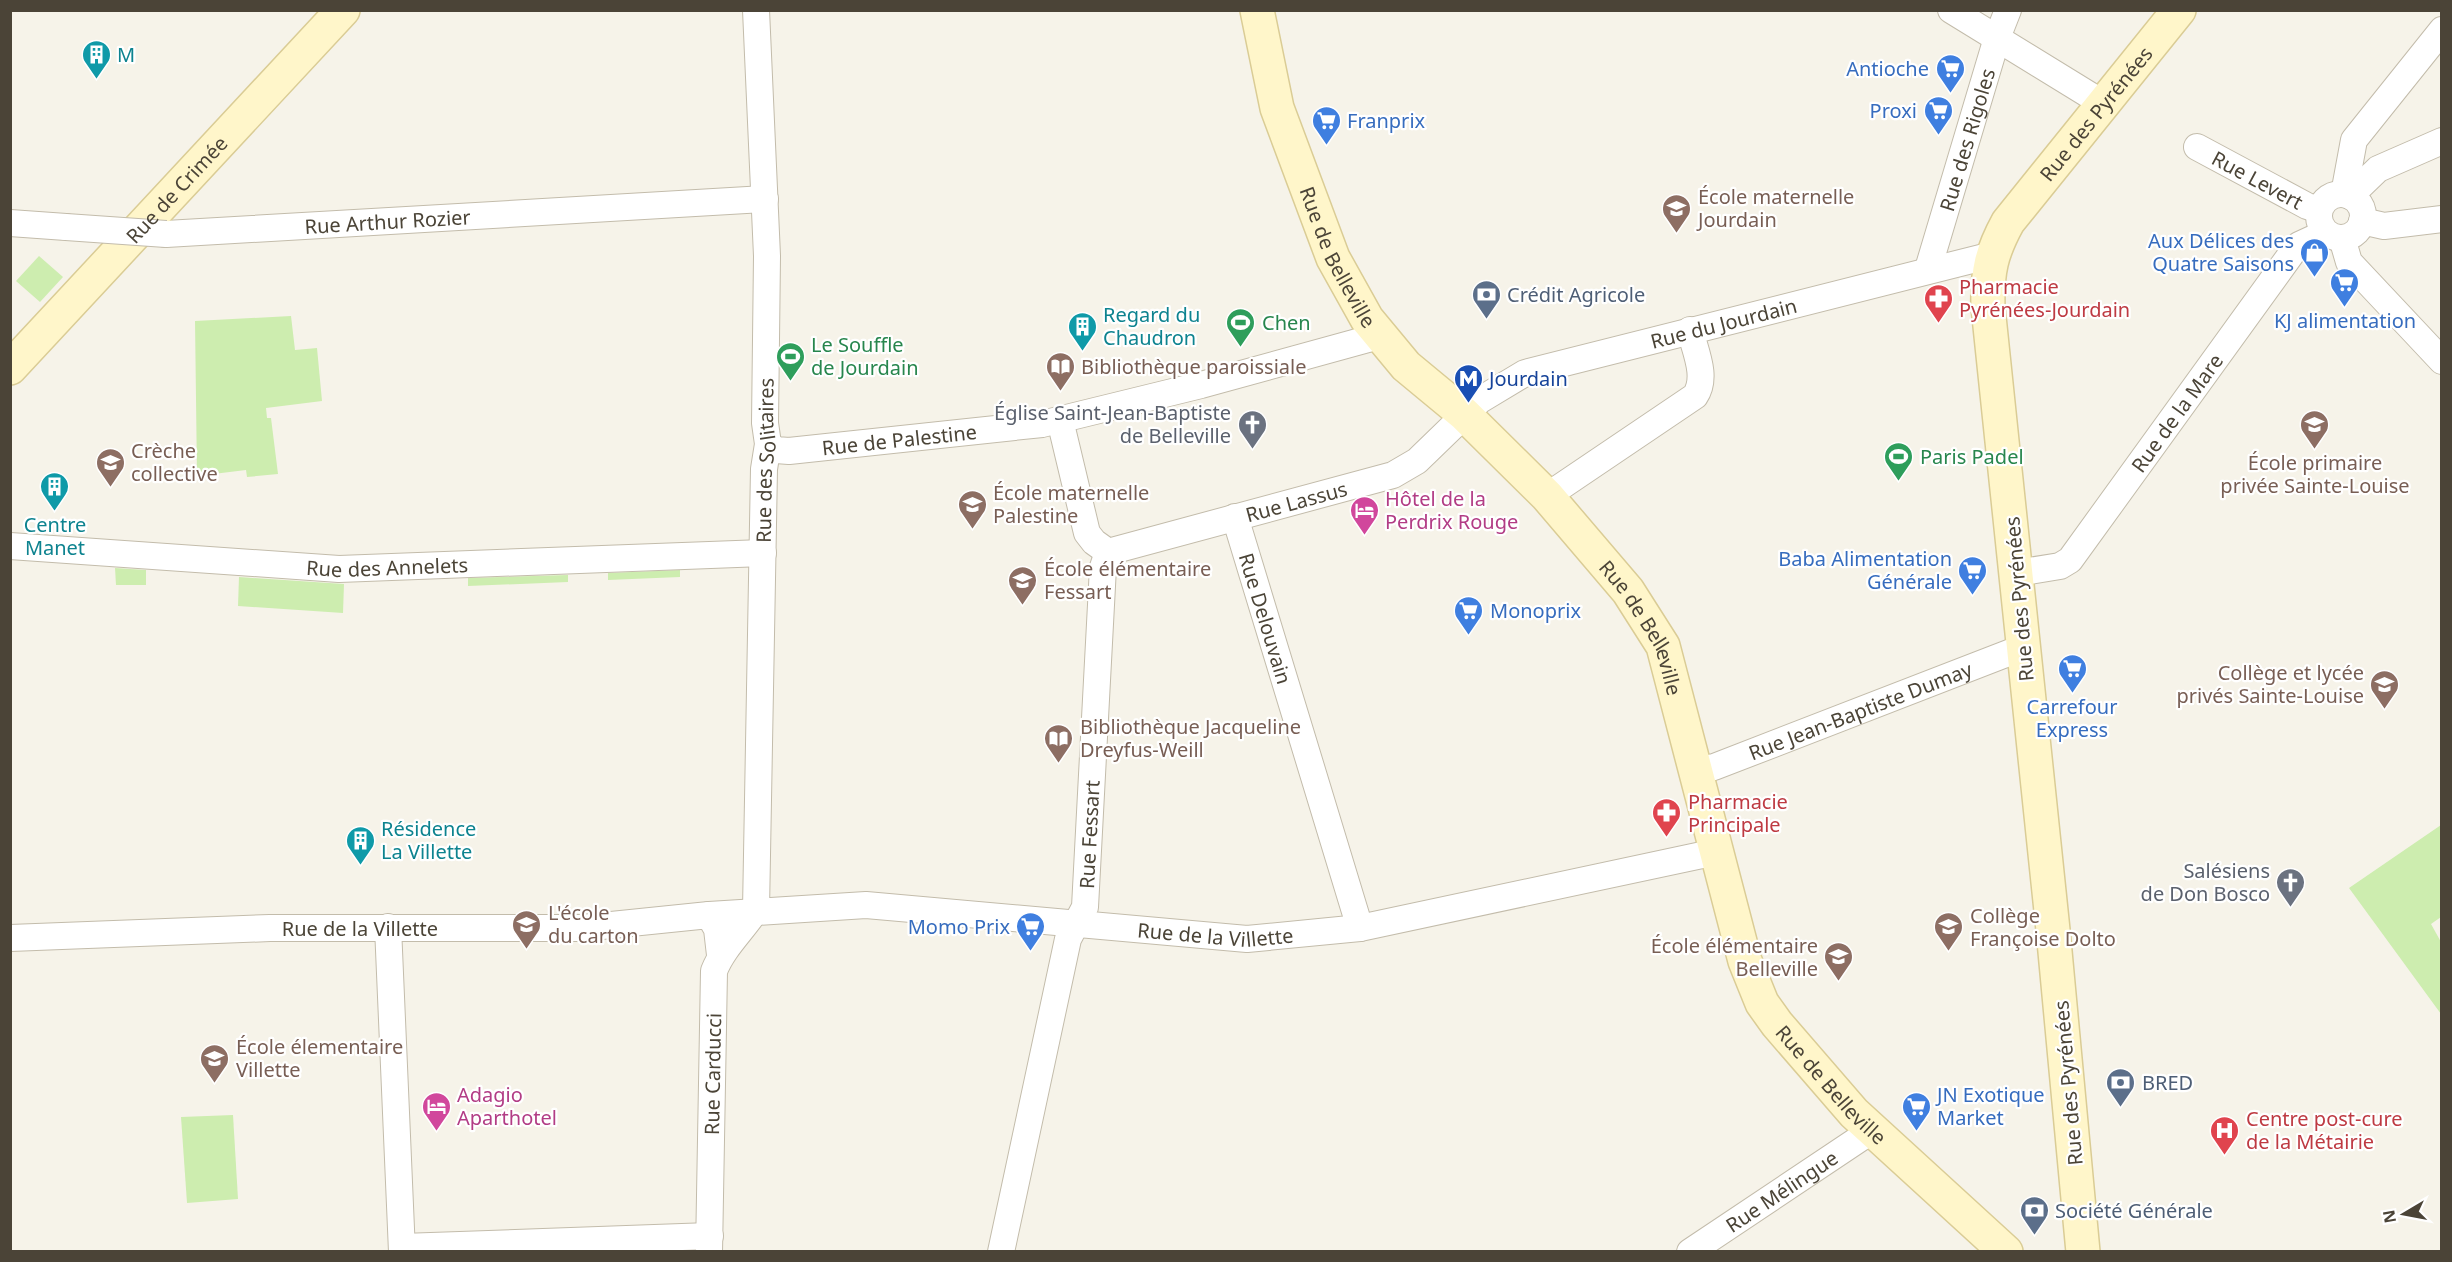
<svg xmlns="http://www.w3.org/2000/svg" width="2452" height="1262" font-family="'Noto Sans',sans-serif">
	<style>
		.green { fill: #cdedaf }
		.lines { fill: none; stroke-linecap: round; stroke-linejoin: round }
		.street-casing { stroke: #c3bcab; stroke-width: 28 }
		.secondary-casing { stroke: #dacc95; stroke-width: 36 }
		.street { stroke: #fff; stroke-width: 26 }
		.secondary { stroke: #fff6ca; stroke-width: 33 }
		.street-bridge-casing { stroke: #c3bcab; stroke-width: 28; stroke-linecap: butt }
		.street-bridge { stroke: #fff; stroke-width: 26 }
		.labels { text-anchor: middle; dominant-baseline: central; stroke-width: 4.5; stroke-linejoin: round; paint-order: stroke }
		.culture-label { font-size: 20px; fill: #0d838f; stroke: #fff; text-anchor: start }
		.shop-label { font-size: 20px; fill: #366cbe; stroke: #fff; text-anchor: end }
		.street-label { font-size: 20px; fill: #4b4437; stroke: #fff }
		.education-label { font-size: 20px; fill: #785e54; stroke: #fff; text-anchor: start }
		.health-label { font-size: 20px; fill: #be3a42; stroke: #fff; text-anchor: start }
		.service-label { font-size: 20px; fill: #4e5e75; stroke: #fff; text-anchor: start }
		.leisure-label { font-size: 20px; fill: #27864d; stroke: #fff; text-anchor: start }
		.transit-label { font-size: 20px; fill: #164399; stroke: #fff; text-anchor: start }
		.worship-label { font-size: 20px; fill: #5b616d; stroke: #fff; text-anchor: end }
		.hotel-label { font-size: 20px; fill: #b23c85; stroke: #fff; text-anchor: start }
	</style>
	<rect width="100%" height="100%" fill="#f6f3e9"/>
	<g class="green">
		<polygon points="39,256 63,277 40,302 16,281"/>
		<polygon points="291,316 295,350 317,348 322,401 266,408 267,418 271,418 278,474 247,477 246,470 197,476 195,321"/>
		<polygon points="115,568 146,570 146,585 116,585"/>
		<polygon points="680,570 680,577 608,580 608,573"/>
		<polygon points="568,575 568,582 468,586 468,578"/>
		<polygon points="239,577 344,584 343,613 238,606"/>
		<polygon points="2441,825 2441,917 2431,924 2441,942 2441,1014 2349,888"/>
		<polygon points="233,1115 238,1199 187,1203 181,1117"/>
	</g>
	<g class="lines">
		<defs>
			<g id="street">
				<polyline points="1951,10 2104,104"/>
				<path id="s1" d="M 2197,147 L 2307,206 L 2319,210"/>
				<polyline points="2344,194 2354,140 2442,30"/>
				<circle cx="2341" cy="216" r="22"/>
				<polyline points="2350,196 2378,169 2442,141"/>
				<polyline points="2362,221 2384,226 2442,219"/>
				<polyline points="10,223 66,227"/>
				<path id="s2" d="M 166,234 L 765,199"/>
				<polyline points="2342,238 2349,262 2442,361"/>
				<path id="s3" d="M 1928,269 L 1997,38 L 2008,10"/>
				<polyline points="1060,420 1087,533 1094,542 1108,552"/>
				<path id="s4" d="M 768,444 L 776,450 L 789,451 L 1042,424 L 1201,385 L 1379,336"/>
				<path d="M 1547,496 L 1695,396 C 1708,377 1695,351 1690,330"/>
				<path id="s5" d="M 1235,517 L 1360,928"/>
				<path id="s6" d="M 10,546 L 339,569 L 763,553"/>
				<path id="s7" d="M 1108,552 L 1393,475 L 1417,461 L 1480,400 L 1525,373 L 1992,255"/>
				<path id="s8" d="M 2017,573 L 2060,566 L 2070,560 L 2292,253 L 2299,245 L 2325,233"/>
				<path id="s9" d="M 1695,771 L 1714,767 L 2024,647"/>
				<path id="s10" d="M 756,910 L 764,469 L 768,444 L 765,423 L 767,256 L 756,10"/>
				<path id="s11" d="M 709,915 L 866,905 L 1247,939 L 1360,928 L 1716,852"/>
				<polyline points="388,927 402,1252"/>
				<path id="s12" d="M 10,938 L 270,928 L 582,928 L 709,915 L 717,929 L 720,955"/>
				<polyline points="402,1247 710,1236"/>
				<path id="s13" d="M 709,1252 L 714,971 C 723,948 742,931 756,910"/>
				<path id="s14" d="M 1001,1252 L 1068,939 L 1085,907 L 1103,567 L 1108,552"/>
				<path id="s15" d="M 1690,1252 L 1871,1131"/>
			</g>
			<g id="secondary">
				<path id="s16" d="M 1257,10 L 1277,108 L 1333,258 L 1367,319 L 1406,366 L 1464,414 L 1547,496 L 1628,591 L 1663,646 L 1745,961 L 1762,1003 L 1777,1024 L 1854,1113 L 2006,1252"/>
				<path id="s17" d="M 10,368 L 343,10"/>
				<path id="s18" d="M 2083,1252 L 2053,930 L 1988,307 C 1987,272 1991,253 2008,222 L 2179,10"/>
			</g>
		</defs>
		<use href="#street" class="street-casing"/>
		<use href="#secondary" class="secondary-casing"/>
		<use href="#street" class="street"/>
		<use href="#secondary" class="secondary"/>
		<defs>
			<polyline id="street-bridge" points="66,227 166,234"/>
		</defs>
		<use href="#street-bridge" class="street-bridge-casing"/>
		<use href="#street-bridge" class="street-bridge"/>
	</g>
	<defs>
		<symbol id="building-pin" viewBox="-11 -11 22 30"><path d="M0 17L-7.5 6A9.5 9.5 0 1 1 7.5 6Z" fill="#0f9aa8" stroke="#fff"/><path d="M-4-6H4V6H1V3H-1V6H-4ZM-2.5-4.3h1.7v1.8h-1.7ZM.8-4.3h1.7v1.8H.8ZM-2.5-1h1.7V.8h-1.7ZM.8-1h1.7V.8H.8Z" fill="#fff"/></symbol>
		<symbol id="supermarket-pin" viewBox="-11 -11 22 30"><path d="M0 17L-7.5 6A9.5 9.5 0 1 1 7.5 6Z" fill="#3f7fe0" stroke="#fff"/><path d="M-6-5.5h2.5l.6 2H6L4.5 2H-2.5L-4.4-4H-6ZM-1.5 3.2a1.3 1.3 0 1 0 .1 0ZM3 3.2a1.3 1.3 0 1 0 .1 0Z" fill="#fff"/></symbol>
		<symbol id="school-pin" viewBox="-11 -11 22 30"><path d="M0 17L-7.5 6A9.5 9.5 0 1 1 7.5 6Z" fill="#8d6e63" stroke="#fff"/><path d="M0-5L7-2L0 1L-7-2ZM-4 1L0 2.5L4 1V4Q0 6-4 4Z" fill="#fff"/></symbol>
		<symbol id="shop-pin" viewBox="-11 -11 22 30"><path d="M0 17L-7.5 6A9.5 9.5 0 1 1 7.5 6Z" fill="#3f7fe0" stroke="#fff"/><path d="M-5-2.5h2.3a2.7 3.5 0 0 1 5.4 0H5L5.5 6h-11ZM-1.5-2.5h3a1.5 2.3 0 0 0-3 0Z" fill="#fff"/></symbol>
		<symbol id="bank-pin" viewBox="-11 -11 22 30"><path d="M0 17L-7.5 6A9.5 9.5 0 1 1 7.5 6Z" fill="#5c6f8a" stroke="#fff"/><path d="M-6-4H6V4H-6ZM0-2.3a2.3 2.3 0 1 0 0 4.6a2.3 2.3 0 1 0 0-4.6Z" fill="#fff"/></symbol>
		<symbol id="pharmacy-pin" viewBox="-11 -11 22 30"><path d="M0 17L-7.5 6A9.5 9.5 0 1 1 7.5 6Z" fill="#e0444e" stroke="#fff"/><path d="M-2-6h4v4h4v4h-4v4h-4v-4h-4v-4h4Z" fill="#fff"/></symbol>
		<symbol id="stadium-pin" viewBox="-11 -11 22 30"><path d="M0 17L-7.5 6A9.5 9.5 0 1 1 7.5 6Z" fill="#2e9e5b" stroke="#fff"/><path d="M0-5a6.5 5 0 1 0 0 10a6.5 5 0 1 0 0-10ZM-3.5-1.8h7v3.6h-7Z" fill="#fff"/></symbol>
		<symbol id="library-pin" viewBox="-11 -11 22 30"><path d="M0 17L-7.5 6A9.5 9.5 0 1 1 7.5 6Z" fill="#8d6e63" stroke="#fff"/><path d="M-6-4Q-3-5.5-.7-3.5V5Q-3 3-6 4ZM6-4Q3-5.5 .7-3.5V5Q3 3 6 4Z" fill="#fff"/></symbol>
		<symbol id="metro-pin" viewBox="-11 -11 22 30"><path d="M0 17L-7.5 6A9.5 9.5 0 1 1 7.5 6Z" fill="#1a4fb4" stroke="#fff"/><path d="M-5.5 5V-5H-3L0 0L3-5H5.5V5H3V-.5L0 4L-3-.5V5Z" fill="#fff"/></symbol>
		<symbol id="church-pin" viewBox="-11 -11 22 30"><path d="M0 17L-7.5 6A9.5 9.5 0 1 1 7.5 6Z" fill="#6b7280" stroke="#fff"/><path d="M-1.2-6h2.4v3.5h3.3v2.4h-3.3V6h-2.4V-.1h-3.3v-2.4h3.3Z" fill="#fff"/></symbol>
		<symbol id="hotel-pin" viewBox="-11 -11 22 30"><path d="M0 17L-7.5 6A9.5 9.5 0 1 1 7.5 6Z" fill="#d1479c" stroke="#fff"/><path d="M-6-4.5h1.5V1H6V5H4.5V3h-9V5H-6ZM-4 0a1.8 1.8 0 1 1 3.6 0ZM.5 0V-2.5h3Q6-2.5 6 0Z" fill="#fff"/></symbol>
		<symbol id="university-pin" viewBox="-11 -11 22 30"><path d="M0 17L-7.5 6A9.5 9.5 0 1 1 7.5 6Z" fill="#8d6e63" stroke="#fff"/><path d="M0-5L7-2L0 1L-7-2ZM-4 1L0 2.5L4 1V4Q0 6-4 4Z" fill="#fff"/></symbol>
		<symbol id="hospital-pin" viewBox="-11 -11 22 30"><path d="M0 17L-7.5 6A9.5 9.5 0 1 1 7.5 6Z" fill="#e0444e" stroke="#fff"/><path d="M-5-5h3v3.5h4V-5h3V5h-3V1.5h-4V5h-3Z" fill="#fff"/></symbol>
	</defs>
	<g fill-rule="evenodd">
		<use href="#building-pin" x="80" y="38" width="33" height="45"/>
		<use href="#supermarket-pin" x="1934" y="52" width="33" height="45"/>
		<use href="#supermarket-pin" x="1922" y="94" width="33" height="45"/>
		<use href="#supermarket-pin" x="1310" y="104" width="33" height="45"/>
		<use href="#school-pin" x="1660" y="192" width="33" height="45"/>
		<use href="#shop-pin" x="2298" y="236" width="33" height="45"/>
		<use href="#supermarket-pin" x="2328" y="266" width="33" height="45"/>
		<use href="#bank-pin" x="1470" y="278" width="33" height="45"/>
		<use href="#pharmacy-pin" x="1922" y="282" width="33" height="45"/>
		<use href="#stadium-pin" x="1224" y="306" width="33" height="45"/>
		<use href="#building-pin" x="1066" y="310" width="33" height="45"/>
		<use href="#stadium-pin" x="774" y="340" width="33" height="45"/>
		<use href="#library-pin" x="1044" y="350" width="33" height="45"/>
		<use href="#metro-pin" x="1452" y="362" width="33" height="45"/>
		<use href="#church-pin" x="1236" y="408" width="33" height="45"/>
		<use href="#school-pin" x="2298" y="408" width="33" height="45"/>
		<use href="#stadium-pin" x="1882" y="440" width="33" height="45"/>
		<use href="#school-pin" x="94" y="446" width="33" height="45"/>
		<use href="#building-pin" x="38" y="470" width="33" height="45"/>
		<use href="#school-pin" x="956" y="488" width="33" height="45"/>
		<use href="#hotel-pin" x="1348" y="494" width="33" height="45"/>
		<use href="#supermarket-pin" x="1956" y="554" width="33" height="45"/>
		<use href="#school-pin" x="1006" y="564" width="33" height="45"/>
		<use href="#supermarket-pin" x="1452" y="594" width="33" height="45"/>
		<use href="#supermarket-pin" x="2056" y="652" width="33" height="45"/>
		<use href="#school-pin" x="2368" y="668" width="33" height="45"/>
		<use href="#library-pin" x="1042" y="722" width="33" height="45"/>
		<use href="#pharmacy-pin" x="1650" y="796" width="33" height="45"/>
		<use href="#building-pin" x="344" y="824" width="33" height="45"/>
		<use href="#church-pin" x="2274" y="866" width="33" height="45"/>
		<use href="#university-pin" x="510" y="908" width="33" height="45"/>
		<use href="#supermarket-pin" x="1014" y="910" width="33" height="45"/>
		<use href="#school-pin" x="1932" y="910" width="33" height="45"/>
		<use href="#school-pin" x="1822" y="940" width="33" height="45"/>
		<use href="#school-pin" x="198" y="1042" width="33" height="45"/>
		<use href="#bank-pin" x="2104" y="1066" width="33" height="45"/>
		<use href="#hotel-pin" x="420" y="1090" width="33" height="45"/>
		<use href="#supermarket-pin" x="1900" y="1090" width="33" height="45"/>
		<use href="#hospital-pin" x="2208" y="1114" width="33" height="45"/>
		<use href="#bank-pin" x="2018" y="1194" width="33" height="45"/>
	</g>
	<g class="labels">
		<g class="culture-label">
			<text x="117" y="54">M</text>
			<text x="1103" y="314">Regard du<tspan x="1103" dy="23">Chaudron</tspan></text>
			<text x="55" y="524" text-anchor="middle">Centre<tspan x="55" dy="23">Manet</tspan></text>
			<text x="381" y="828">Résidence<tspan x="381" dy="23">La Villette</tspan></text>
		</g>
		<g class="shop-label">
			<text x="1929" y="68">Antioche</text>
			<text x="1917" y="110">Proxi</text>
			<text x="1347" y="120" text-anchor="start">Franprix</text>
			<text x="2294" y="240">Aux Délices des<tspan x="2294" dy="23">Quatre Saisons</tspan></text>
			<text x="2345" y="320" text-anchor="middle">KJ alimentation</text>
			<text x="1952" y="558">Baba Alimentation<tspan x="1952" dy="23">Générale</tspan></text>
			<text x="1490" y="610" text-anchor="start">Monoprix</text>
			<text x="2072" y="706" text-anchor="middle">Carrefour<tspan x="2072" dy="23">Express</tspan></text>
			<text x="1010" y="926">Momo Prix</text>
			<text x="1937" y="1094" text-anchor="start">JN Exotique<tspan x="1937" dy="23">Market</tspan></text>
		</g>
		<g class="street-label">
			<text stroke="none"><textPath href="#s18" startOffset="1178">Rue des Pyrénées</textPath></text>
			<text stroke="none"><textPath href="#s3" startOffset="135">Rue des Rigoles</textPath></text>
			<text stroke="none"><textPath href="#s1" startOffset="69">Rue Levert</textPath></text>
			<text stroke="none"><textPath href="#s17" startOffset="244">Rue de Crimée</textPath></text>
			<text stroke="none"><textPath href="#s2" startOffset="222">Rue Arthur Rozier</textPath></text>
			<text stroke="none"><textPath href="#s16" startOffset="261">Rue de Belleville</textPath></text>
			<text stroke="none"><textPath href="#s7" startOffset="668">Rue du Jourdain</textPath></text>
			<text stroke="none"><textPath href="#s8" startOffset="237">Rue de la Mare</textPath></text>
			<text stroke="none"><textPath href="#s4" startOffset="134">Rue de Palestine</textPath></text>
			<text stroke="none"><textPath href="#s10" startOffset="450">Rue des Solitaires</textPath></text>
			<text stroke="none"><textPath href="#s7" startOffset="195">Rue Lassus</textPath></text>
			<text stroke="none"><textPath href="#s6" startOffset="378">Rue des Annelets</textPath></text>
			<text transform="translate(2019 599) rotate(-95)">Rue des Pyrénées</text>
			<text stroke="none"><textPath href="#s5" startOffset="106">Rue Delouvain</textPath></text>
			<text stroke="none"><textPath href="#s16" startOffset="747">Rue de Belleville</textPath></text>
			<text stroke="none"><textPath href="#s9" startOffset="176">Rue Jean-Baptiste Dumay</textPath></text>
			<text stroke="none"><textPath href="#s14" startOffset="429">Rue Fessart</textPath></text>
			<text stroke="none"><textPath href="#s12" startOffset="350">Rue de la Villette</textPath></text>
			<text stroke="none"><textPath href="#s11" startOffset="508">Rue de la Villette</textPath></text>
			<text stroke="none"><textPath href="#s13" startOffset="178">Rue Carducci</textPath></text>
			<text transform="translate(2068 1083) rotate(-95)">Rue des Pyrénées</text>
			<text stroke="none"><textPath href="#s16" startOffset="1251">Rue de Belleville</textPath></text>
			<text stroke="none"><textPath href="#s15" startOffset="110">Rue Mélingue</textPath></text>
		</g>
		<g class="education-label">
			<text x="1698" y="196">École maternelle<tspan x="1698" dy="23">Jourdain</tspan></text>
			<text x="1081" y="366">Bibliothèque paroissiale</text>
			<text x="131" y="450">Crèche<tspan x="131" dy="23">collective</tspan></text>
			<text x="2315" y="462" text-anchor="middle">École primaire<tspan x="2315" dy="23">privée Sainte-Louise</tspan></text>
			<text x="993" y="492">École maternelle<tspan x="993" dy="23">Palestine</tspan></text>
			<text x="1044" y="568">École élémentaire<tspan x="1044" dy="23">Fessart</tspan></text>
			<text x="2364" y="672" text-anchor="end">Collège et lycée<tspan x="2364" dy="23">privés Sainte-Louise</tspan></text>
			<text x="1080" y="726">Bibliothèque Jacqueline<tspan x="1080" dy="23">Dreyfus-Weill</tspan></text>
			<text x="548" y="912">L'école<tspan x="548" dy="23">du carton</tspan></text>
			<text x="1970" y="915">Collège<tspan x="1970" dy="23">Françoise Dolto</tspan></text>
			<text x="1818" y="945" text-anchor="end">École élémentaire<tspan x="1818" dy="23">Belleville</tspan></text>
			<text x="236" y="1046">École élementaire<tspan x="236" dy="23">Villette</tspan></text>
		</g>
		<g class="health-label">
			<text x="1959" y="286">Pharmacie<tspan x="1959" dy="23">Pyrénées-Jourdain</tspan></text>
			<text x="1688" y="801">Pharmacie<tspan x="1688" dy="23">Principale</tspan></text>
			<text x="2246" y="1118">Centre post-cure<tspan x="2246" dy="23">de la Métairie</tspan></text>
		</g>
		<g class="service-label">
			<text x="1507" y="294">Crédit Agricole</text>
			<text x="2142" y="1082">BRED</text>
			<text x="2055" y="1210">Société Générale</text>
		</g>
		<g class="leisure-label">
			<text x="1262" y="322">Chen</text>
			<text x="811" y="344">Le Souffle<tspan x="811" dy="23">de Jourdain</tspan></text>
			<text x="1920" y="456">Paris Padel</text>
		</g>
		<g class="transit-label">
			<text x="1489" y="378">Jourdain</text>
		</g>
		<g class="worship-label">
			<text x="1231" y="412">Église Saint-Jean-Baptiste<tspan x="1231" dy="23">de Belleville</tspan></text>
			<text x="2270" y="870">Salésiens<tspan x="2270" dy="23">de Don Bosco</tspan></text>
		</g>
		<g class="hotel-label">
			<text x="1385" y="498">Hôtel de la<tspan x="1385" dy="23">Perdrix Rouge</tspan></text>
			<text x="457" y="1094">Adagio<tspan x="457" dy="23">Aparthotel</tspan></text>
		</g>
	</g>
	<rect width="2452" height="1262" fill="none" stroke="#4b4437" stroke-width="24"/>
	<g transform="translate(2404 1214) rotate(260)" stroke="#ffffff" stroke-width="4.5" paint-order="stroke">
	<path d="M0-4.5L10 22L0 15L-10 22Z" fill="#4b4437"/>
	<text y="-9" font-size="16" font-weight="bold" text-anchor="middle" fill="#4b4437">N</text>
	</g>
</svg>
